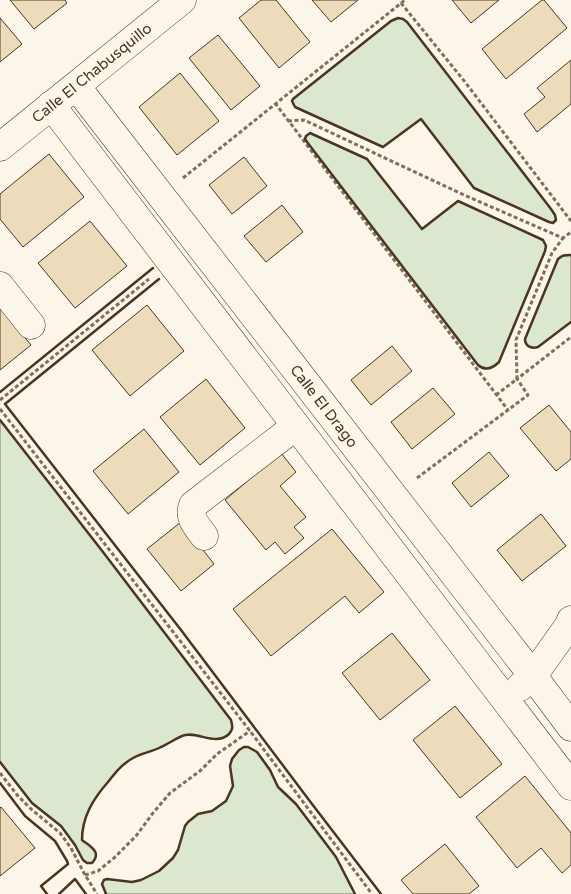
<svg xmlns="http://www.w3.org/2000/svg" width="571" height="894" font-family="'Varela Round',sans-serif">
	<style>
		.green { fill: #dce7d0; stroke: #887966 }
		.building { fill: #ecdcbc; stroke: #4a3520 }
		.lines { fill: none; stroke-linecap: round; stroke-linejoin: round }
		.minor-casing { stroke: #4a3520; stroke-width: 29 }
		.path { stroke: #7f6f5c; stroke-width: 3; stroke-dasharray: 4 2.5; stroke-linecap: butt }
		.minor { stroke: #fbf6e9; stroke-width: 28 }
		.wall { stroke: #4a3520; stroke-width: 2.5 }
		.labels { text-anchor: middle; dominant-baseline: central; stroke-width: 4; stroke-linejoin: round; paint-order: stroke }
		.street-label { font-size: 15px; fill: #4a3520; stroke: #fbf6e9 }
	</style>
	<rect width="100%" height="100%" fill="#fbf6e9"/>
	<g class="green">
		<polygon points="398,18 403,19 407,22 551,209 555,215 556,220 553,223 549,222 474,188 421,119 383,147 295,107 292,101 293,99 391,21"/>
		<path d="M 310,133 L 367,159 L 422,229 L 458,201 L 543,240 L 546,246 L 545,251 L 499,362 C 492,369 485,371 478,365 L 307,142 L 305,139 L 306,136 Z"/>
		<polygon points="564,255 571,255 571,322 538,347 531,348 527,345 525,339 558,259 561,256"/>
		<path d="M 0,420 L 103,552 L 231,720 C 234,730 231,737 219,739 C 210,741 199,734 189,734 C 179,735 170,743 161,747 C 152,752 141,753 133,758 C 122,764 115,773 108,782 C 94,799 81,818 82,840 C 91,847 102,852 92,863 L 87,863 L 83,860 L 75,845 L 61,826 L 32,803 L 0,762 Z"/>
		<polygon points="244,747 248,747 257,752 270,769 278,787 296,804 336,857 355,894 106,894 102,884 104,880 107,879 132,882 141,880 159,871 173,858 178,850 185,826 188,822 198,814 212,811 226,801 233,786 230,766 232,759 239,750"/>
	</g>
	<g class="building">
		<polygon points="10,0 65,0 67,3 34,29"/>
		<polygon points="261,0 276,0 310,42 279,68 239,18"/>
		<polygon points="312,0 358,0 331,22"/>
		<polygon points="452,0 499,0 471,23"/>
		<polygon points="542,0 544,0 567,28 506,79 482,49"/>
		<polygon points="0,18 22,44 0,62"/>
		<polygon points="218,35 260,86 231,110 189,58"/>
		<polygon points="571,60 571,104 537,132 524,114 545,97 537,88"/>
		<polygon points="180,73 219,121 177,155 139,107"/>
		<polygon points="49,154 84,197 23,247 0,219 0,194"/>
		<polygon points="244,157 267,186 232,214 209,185"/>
		<polygon points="282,205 303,232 266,262 244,236"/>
		<polygon points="90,221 127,266 75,308 38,263"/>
		<polygon points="147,305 184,351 130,396 92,350"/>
		<polygon points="0,308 31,345 0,370"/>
		<polygon points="392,346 412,371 371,405 351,380"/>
		<polygon points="206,379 245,428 200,465 160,417"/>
		<polygon points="433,388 455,414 412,449 391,422"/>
		<polygon points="549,405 571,432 571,459 556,471 520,428"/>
		<polygon points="144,429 179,472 128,514 93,471"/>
		<polygon points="489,452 509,476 471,507 452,483"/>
		<polygon points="281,453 296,472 280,486 306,517 294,527 304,538 285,554 275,542 266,550 225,500"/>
		<polygon points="541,514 566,546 522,581 497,550"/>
		<polygon points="181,522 214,564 181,591 147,549"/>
		<polygon points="332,529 384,592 359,613 345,596 271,656 233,609"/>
		<polygon points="392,633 430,680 380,720 342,673"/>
		<polygon points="455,706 502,764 460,798 413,740"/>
		<polygon points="525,776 571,833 571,865 562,873 541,848 517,868 476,817"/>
		<polygon points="1,807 35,848 0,876 0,808"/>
		<polygon points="445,844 479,886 469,894 413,894 401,880"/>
	</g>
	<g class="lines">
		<defs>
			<g id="minor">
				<path id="s1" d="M 76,86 L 533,676 L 571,727"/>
				<polyline points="51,105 571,786"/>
				<path id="s2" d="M 0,147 L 182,0"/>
				<polyline points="0,286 31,325"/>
				<path d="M 204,536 C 197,526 188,518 193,505 L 296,426"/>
				<polyline points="520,687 533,676 569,625 571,620"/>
			</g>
		</defs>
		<use href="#minor" class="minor-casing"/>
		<g class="path">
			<polyline points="401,3 465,82 571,221"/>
			<polyline points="275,103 508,410"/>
			<polyline points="288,121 304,120 464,195 549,232 563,238 571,232"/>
			<polyline points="183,178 405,0"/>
			<polyline points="496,395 517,379 516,340 552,253 563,238"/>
			<polyline points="0,400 149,279"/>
			<polyline points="0,409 250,731 372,894"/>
			<polyline points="417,478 528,395 517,379 571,337"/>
			<polyline points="0,773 18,796 31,809 60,833 71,848 85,875 97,894"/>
			<polyline points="85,875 98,871 114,858 136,836 153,813 170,793 200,771 217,754 250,731"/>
		</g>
		<use href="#minor" class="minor"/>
		<g class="wall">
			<polygon points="398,18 403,19 407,22 551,209 555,215 556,220 553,223 549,222 474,188 421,119 383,147 295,107 292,101 293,99 391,21"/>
			<path d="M 310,133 L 367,159 L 422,229 L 458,201 L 543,240 L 546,246 L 545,251 L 499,362 C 492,369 485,371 478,365 L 307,142 L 305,139 L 306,136 Z"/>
			<path d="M 571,255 C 565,255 562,255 558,259 L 525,339 C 525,346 531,349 538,347 L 571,322"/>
			<polyline points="159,279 5,404 181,630 312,804 381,894"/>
			<polyline points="0,392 153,268"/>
			<path d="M 0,420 L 103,552 L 231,720 C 232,725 234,729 229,734 C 215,747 197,730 182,736 C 175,739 168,744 161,747 C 152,752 141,753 133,758 C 122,764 115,773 108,782 C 93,799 82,817 82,840 C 91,847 102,852 92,863 L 87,863 L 83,860 L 75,845 L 61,826 L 32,803 L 0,762"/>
			<polyline points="0,783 25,816 55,841 67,861 68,864 41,886 47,894"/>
			<polyline points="59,894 75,879 86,894"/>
			<polyline points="106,894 102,884 104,880 107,879 132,882 141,880 159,871 173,858 178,850 185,826 188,822 198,814 212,811 226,801 233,786 230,766 232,759 239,750 244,747 248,747 257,752 270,770 278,787 296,804 336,857 355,894"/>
		</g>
	</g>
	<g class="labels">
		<g class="street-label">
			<text stroke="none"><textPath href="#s2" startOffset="118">Calle El Chabusquillo</textPath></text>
			<text stroke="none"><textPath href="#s1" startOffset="405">Calle El Drago</textPath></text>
		</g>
	</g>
</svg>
